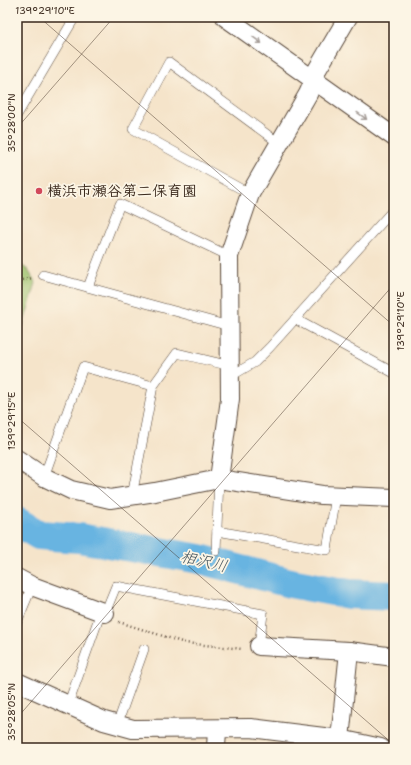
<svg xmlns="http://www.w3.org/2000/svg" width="411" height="765" font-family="'Shantell Sans','Klee One',sans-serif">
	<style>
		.green { fill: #9bc06a; stroke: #6b7544 }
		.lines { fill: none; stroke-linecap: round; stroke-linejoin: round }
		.river { stroke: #68b4e1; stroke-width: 30 }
		.service-casing { stroke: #574638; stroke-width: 10 }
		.minor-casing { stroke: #574638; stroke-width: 20 }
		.path { stroke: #574638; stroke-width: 2.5; stroke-dasharray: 1 3; stroke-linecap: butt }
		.service { stroke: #fff; stroke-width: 9 }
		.minor { stroke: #fff; stroke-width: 18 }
		.oneway { stroke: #a79f9a }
		.ticks { fill: none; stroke: #3b2a1e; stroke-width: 1; stroke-opacity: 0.45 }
		.poi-dot { fill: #d1495b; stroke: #fcf5e5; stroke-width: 1.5 }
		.labels { text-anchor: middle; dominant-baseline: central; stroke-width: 3.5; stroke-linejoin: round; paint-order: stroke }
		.poi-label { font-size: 15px; font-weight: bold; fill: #3b2a1e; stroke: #fcf5e5; text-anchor: start }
		.water-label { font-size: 16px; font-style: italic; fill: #4b5a62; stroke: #fcf5e5 }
		.neatline { fill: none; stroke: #3b2a1e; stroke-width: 1.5 }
		.ticks-label { font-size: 10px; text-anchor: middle; fill: #3b2a1e }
	</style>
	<rect width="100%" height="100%" fill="#fcf5e5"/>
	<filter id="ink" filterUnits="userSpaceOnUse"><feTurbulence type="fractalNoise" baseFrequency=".025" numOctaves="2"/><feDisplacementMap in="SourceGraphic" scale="8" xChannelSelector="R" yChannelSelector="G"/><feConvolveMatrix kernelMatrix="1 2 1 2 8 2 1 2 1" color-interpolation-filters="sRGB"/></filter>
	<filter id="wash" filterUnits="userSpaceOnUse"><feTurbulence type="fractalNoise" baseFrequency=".012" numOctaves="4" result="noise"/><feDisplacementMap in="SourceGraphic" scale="16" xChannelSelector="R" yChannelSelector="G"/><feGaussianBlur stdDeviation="0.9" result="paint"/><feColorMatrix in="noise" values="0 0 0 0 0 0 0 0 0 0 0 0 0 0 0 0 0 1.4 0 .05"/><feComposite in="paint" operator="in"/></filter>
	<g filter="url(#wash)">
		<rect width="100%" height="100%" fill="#f5e4ca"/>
		<polygon class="green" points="17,262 28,270 36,283 17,345"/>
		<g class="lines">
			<polyline class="river" points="17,522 39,535 79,538 200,559 290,583 349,594 394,596"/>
		</g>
	</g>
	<g filter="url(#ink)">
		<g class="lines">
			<defs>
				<g id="service">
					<polyline points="17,115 75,17"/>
					<polyline points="250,194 133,129 169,62 280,144"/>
					<polyline points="43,275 229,326"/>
					<polyline points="88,287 120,204 229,256"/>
					<polyline points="295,319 394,373"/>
					<polyline points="231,376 255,362 270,347 394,209"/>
					<polyline points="44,477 83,367 153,386 177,353 231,366"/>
					<polyline points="132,496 153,386"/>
					<polyline points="217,531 327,550 336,496"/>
					<polyline points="216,551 219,479"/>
					<polyline points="105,613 116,586 263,614 259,646"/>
					<polyline points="17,622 32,586"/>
					<polyline points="68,705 101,612"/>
					<polyline points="117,725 144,649"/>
				</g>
				<g id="minor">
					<polyline points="225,17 394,137"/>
					<polyline points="17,459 44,477 71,490 110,499 155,492 219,479 322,495 394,498"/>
					<polyline points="219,479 230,399 229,256 250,194 308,94 314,81 314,75 348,17"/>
					<polyline points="17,578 32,586 105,613"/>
					<polyline points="259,646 349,651 394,657"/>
					<polyline points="17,682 104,721 133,729 251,728 340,739 381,748"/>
					<polyline points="340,739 349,651"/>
					<polyline points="216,748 217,729"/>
				</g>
			</defs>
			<use href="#service" class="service-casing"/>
			<use href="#minor" class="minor-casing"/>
			<g class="path">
				<polyline points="22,280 33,278"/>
				<polyline points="119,622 185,643 243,649"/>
			</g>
			<use href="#service" class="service"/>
			<use href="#minor" class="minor"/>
		</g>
		<defs><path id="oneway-shaft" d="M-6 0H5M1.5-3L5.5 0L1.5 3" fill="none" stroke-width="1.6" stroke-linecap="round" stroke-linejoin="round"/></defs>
		<g class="oneway">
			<use href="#oneway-shaft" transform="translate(257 40) rotate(36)"/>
			<use href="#oneway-shaft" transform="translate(362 116) rotate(36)"/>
		</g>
	</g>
	<path class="ticks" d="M 39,17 L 394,326M 17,128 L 114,17M 17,417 L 394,745M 17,718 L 394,284"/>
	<circle class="poi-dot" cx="39" cy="191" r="4"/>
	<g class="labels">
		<g class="poi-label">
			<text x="47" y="191">横浜市瀬谷第二保育園</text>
		</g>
		<g class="water-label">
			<text transform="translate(204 561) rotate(13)">相沢川</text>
		</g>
	</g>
	<rect width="411" height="765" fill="none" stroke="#fcf5e5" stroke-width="44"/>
	<rect x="22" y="22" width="367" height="721" class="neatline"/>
	<g class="ticks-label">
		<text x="45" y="14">139°29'10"E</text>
		<text transform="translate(11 123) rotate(-90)" y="4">35°28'00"N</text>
		<text transform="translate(400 321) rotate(-90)" y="4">139°29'10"E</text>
		<text transform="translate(11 421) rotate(-90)" y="4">139°29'15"E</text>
		<text transform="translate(11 712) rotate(-90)" y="4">35°28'05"N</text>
	</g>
</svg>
